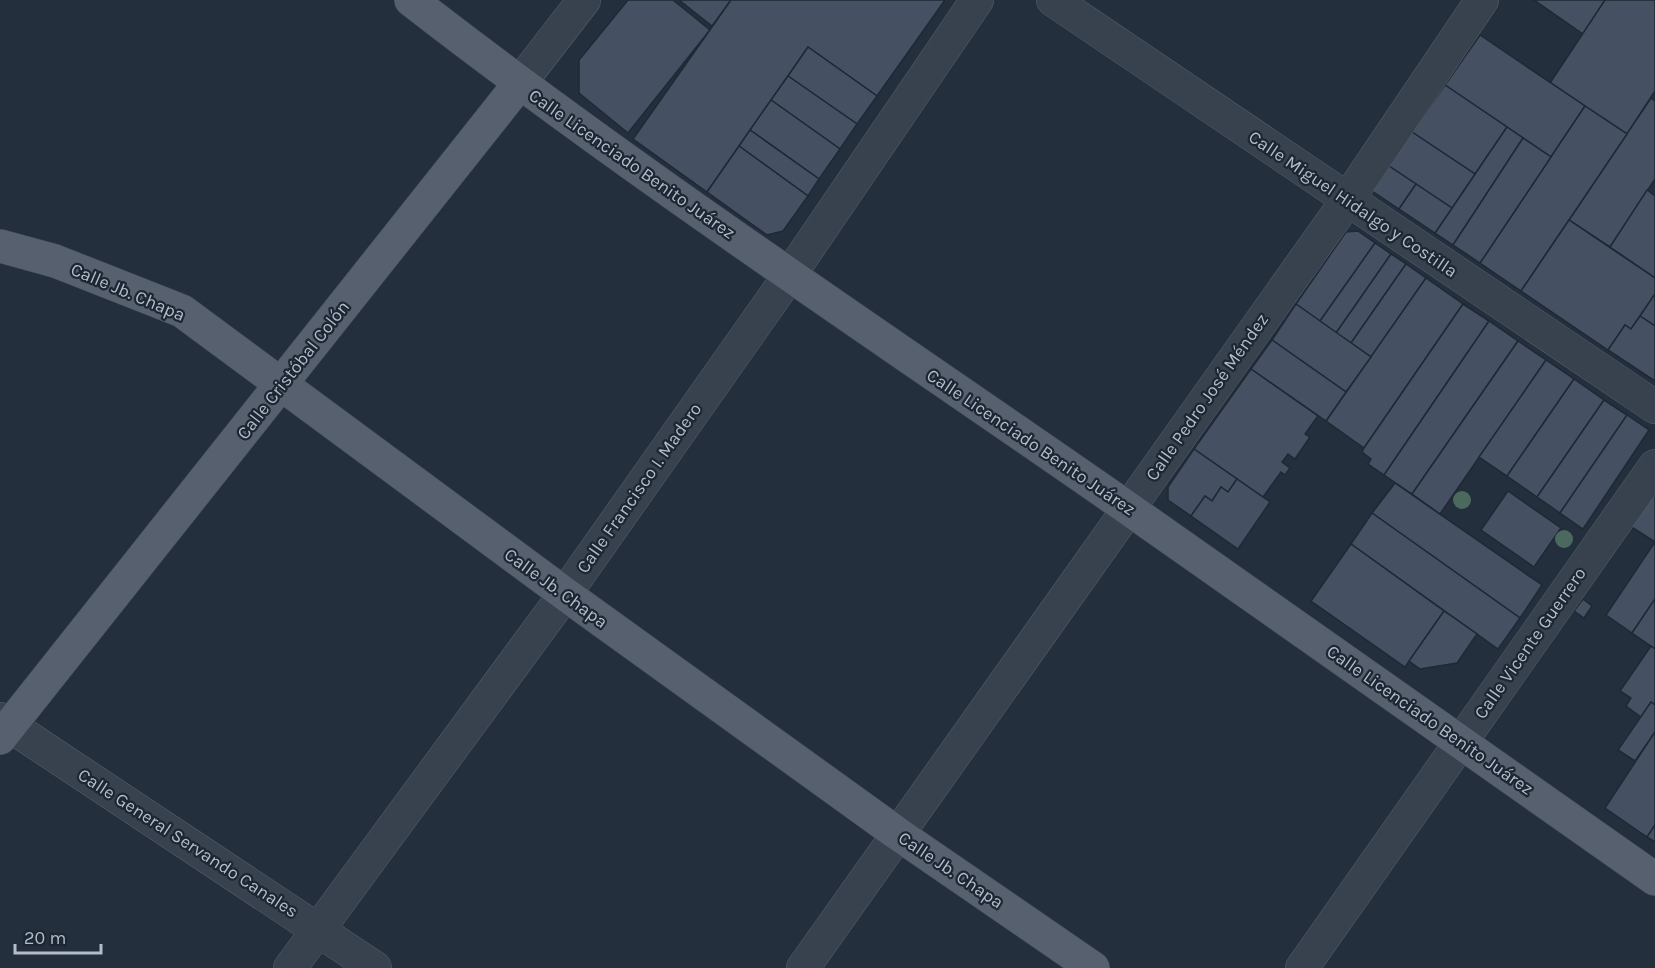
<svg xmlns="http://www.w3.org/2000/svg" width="1655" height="968" font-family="Karla,sans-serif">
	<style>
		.building { fill: #455162; stroke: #1f2835; stroke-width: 1.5 }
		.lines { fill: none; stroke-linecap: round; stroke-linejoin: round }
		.minor-casing { stroke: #565f6c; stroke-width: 34 }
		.major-casing { stroke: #414a57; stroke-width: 34 }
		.minor { stroke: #38414e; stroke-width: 33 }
		.major { stroke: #56606e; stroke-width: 33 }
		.tree { fill: #4b6a5d }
		.labels { text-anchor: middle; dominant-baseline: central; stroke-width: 4.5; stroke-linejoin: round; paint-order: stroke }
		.street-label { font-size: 18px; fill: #b4bcc9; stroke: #1d2633 }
	</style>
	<rect width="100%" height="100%" fill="#242f3e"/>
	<g class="building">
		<polygon points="628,0 673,0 710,30 628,133 579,93 579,60"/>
		<polygon points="679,0 731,0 712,26"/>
		<polygon points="731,0 945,0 877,96 808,47 707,192 633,139"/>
		<polygon points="1534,0 1605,0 1583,34"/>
		<polygon points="1605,0 1655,0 1655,91 1627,134 1550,83"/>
		<polygon points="1480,35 1585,106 1551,157 1445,85"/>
		<polygon points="808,47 877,96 857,124 788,76"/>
		<polygon points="788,76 857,124 840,149 771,100"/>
		<polygon points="1445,85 1507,127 1475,174 1412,132"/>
		<polygon points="1651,98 1655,101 1655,179 1610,247 1569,220"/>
		<polygon points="771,100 840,149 819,179 750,130"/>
		<polygon points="1585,106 1627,134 1521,291 1480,263"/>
		<polygon points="1507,127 1523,138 1453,245 1435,233"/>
		<polygon points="750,130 819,179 808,196 739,146"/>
		<polygon points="1412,132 1475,174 1452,208 1389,166"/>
		<polygon points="1523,138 1551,157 1480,263 1453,245"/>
		<polygon points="739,146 808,196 783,231 767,235 707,192"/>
		<polygon points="1389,166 1416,184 1399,209 1372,191"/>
		<polygon points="1416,184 1452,208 1435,233 1399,209"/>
		<polygon points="1647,190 1655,196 1655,278 1610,247"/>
		<polygon points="1569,220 1655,278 1655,294 1631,329 1625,325 1608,350 1521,291"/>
		<polygon points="1358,231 1375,243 1320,321 1296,304 1346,232"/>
		<polygon points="1375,243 1391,254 1336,333 1320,321"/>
		<polygon points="1391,254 1406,264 1351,343 1336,333"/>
		<polygon points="1406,264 1426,278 1371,357 1351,343"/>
		<polygon points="1426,278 1463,304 1364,448 1326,421"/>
		<polygon points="1655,294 1655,326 1640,316"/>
		<polygon points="1296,304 1371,357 1346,392 1272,340"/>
		<polygon points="1463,304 1489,321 1384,475 1368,464 1371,459 1362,452 1364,448"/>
		<polygon points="1640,316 1655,326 1655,381 1608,350 1625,325 1631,329"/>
		<polygon points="1489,321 1518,341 1412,494 1384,475"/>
		<polygon points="1272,340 1346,392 1326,421 1251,369"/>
		<polygon points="1518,341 1546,360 1440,514 1412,494"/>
		<polygon points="1546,360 1574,379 1507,476 1479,457"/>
		<polygon points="1251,369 1318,416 1305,434 1310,437 1295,459 1288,454 1282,462 1290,468 1285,475 1281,472 1263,497 1194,449"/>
		<polygon points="1574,379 1604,400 1537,497 1507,476"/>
		<polygon points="1604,400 1627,415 1560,513 1537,497"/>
		<polygon points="1627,415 1649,430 1583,529 1560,513"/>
		<polygon points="1194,449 1237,479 1228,492 1221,487 1212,501 1205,496 1191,516 1168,500 1168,487"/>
		<polygon points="1237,479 1270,502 1238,549 1191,516 1205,496 1212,501 1221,487 1228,492"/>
		<polygon points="1395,483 1542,585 1520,618 1372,513"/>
		<polygon points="1655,483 1655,542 1627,524"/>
		<polygon points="1508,491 1561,528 1534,567 1481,530"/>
		<polygon points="1372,513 1520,618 1498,649 1351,544"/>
		<polygon points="1655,542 1655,599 1632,633 1606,615"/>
		<polygon points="1351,544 1444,611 1405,667 1311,601"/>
		<polygon points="1583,599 1592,606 1584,618 1574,611"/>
		<polygon points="1655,599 1655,649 1632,633"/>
		<polygon points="1444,611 1477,634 1457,663 1420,669 1409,661"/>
		<polygon points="1651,646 1655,649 1655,705 1651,702 1641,717 1626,706 1631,698 1620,691"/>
		<polygon points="1651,702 1655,705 1655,732 1635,761 1618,750"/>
		<polygon points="1655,732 1655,825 1647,837 1605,808"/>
		<polygon points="1655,825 1655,842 1647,837"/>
	</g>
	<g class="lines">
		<defs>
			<g id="minor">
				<polyline points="1053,0 1655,407"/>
				<polyline points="519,84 584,0"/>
				<polyline points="0,719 375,968"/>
				<polyline points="290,968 565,594 789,276 977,0"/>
				<polyline points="803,968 1341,209 1482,0"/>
				<polyline points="1302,968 1655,466"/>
			</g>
			<g id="major">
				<path d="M 411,0 C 643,180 888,341 1129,509 C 1305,631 1480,755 1655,879"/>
				<polyline points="0,246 55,261 182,311 565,594 898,834 1093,968"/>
				<polyline points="0,738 519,84"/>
			</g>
		</defs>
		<use href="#minor" class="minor-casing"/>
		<use href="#major" class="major-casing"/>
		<use href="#minor" class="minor"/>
		<use href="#major" class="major"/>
	</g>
	<g class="tree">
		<circle cx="1462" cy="500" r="9"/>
		<circle cx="1564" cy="539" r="9"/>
	</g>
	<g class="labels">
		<g class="street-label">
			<text transform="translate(632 164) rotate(35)">Calle Licenciado Benito Juárez</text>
			<text transform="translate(1353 204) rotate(34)">Calle Miguel Hidalgo y Costilla</text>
			<text transform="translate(128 292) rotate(23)">Calle Jb. Chapa</text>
			<text transform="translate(293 370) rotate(-52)">Calle Cristóbal Colón</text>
			<text transform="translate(1207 397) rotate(-55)">Calle Pedro José Méndez</text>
			<text transform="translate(1031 442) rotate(34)">Calle Licenciado Benito Juárez</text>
			<text transform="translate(639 488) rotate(-55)">Calle Francisco I. Madero</text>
			<text transform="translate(556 588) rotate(36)">Calle Jb. Chapa</text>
			<text transform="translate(1530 643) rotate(-55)">Calle Vicente Guerrero</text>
			<text transform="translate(1430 720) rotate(35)">Calle Licenciado Benito Juárez</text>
			<text transform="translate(188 843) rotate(33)">Calle General Servando Canales</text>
			<text transform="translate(951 870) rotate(34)">Calle Jb. Chapa</text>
		</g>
	</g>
	<path d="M15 944v9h86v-9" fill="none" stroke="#b4bcc9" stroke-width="3"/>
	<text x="24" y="944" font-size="18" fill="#b4bcc9" stroke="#1d2633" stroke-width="4.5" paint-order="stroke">20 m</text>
</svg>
